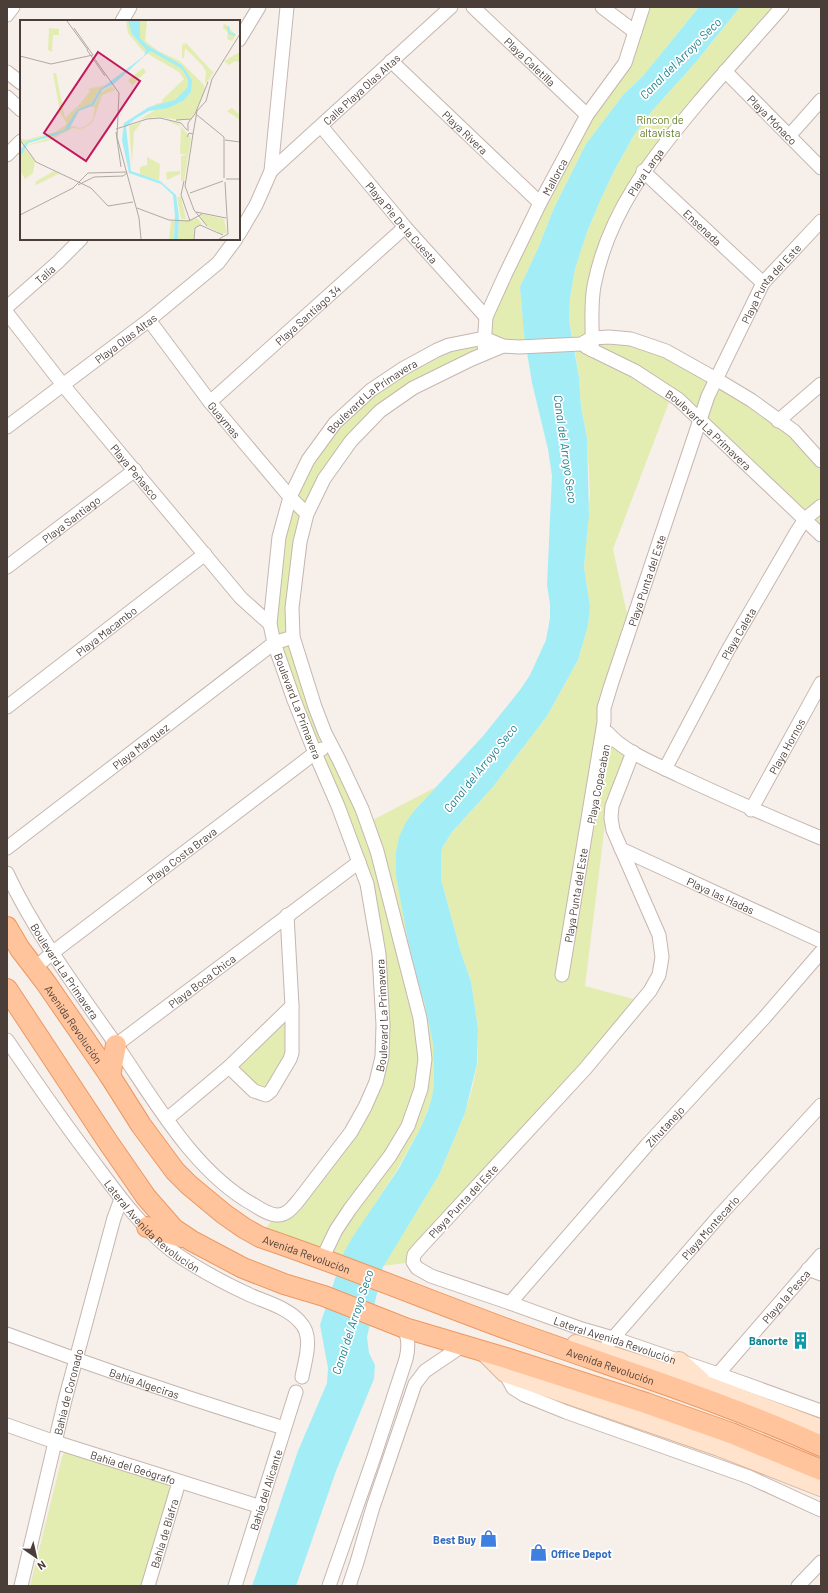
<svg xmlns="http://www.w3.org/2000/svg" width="828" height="1593" font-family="Barlow,sans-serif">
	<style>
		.green { fill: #e4edb1 }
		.water { fill: #a3eef6 }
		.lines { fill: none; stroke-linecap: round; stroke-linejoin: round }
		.street-casing { stroke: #c6b6af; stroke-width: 15 }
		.secondary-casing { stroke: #dcb699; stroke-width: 20 }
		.primary-casing { stroke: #ed9861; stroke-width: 22 }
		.street { stroke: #fff; stroke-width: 13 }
		.secondary { stroke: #ffe3cc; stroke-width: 18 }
		.primary { stroke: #ffc49b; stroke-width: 20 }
		.labels { text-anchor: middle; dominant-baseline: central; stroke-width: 3.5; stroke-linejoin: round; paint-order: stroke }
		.street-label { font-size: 11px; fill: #4b3d37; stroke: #fff }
		.park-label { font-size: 11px; fill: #617d24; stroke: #fff }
		.culture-label { font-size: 11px; font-weight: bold; fill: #0d838f; stroke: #fff; text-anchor: end }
		.shop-label { font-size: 11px; font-weight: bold; fill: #366cbe; stroke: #fff; text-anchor: end }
		.water-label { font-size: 12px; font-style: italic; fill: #20808c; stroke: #fff }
		.inset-river { fill: none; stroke: #a3eef6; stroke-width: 2 }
		.inset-road { fill: none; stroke: #b2a8a2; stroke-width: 1 }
		.view { fill: #c2185b; fill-opacity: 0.15; stroke: #c2185b; stroke-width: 2 }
		.inset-edge { fill: none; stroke: #4b3d37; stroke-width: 2 }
	</style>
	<rect width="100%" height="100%" fill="#f6efea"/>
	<g class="green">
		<polygon points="643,7 699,7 642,77 623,95 586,144 554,208 539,246 520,287 526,346 485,354 380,411 307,514 293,637 367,823 436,787 414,811 402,901 408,941 418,982 425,1005 433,1044 434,1083 432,1097 428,1109 421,1127 398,1168 343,1254 339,1265 260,1237 275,1215 282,1214 351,1132 382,1057 367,884 274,643 290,497 335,423 404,368 484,338 505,275 617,74"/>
		<polygon points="740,7 780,7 643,171 603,252 593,338 666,351 770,415 821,463 821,531 671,397 613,549 627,614 602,689 597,720 611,745 628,753 606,816 585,986 637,1000 413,1262 383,1266 439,1175 465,1113 473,1085 478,1060 478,1029 471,981 461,953 441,879 441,862 442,848 452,832 492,788 547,716 578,660 588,626 590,607 584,567 590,493 587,438 581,407 579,377 574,344 569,320 570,298 575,269 587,232 600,201 613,173 634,135 651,112 696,62"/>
		<polygon points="292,1006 293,1038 266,1095 229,1067"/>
		<polygon points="64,1453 68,1453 164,1483 168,1485 170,1491 143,1586 30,1586 62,1457"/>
	</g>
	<polygon class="water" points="699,7 740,7 696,62 651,112 634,135 613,173 600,201 587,232 575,269 570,298 569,320 579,377 581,407 587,438 589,514 584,567 590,607 588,626 578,660 547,716 492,788 452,832 442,848 441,862 441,879 461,953 471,981 478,1029 477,1064 465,1113 439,1175 383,1267 367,1337 369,1353 375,1365 374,1379 336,1471 296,1586 252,1586 298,1451 327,1383 328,1368 320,1325 343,1254 352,1238 399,1168 421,1127 428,1110 432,1097 434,1083 433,1044 425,1005 418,982 408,941 396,876 396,852 399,837 406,822 414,811 483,736 520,690 530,675 546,640 550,618 550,604 547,585 552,476 548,449 532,383 524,334 520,287 539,246 554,208 586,144 623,95 642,77"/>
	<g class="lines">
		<defs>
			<g id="street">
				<path id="s1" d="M 473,7 L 587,115"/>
				<polyline points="602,7 635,32"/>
				<polyline points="7,15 13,7"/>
				<polyline points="122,21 130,7"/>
				<polyline points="239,40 259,7"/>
				<path id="s2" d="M 391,61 L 540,203"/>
				<path id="s3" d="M 725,71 L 821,168"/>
				<polyline points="7,72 21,83"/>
				<polyline points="7,97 21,110"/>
				<path id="s4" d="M 321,126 L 405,227 L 486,317"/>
				<polyline points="789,136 821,100"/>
				<polyline points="7,155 21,141"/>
				<path id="s5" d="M 271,171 L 451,7"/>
				<path id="s6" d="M 643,171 L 763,283"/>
				<polyline points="239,234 256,205 271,171 287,7"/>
				<path id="s7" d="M 7,307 L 58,262 L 81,239"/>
				<path id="s8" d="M 7,313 L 63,385 L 241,598 L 270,624"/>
				<path id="s9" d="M 149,320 L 210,402 L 290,497 L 307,514"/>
				<path id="s10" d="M 484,346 L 486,317 L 505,275 L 540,203 L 587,115 L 625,63 L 643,7"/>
				<path id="s11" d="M 586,347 L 635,371 L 678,399 L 821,535"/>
				<path id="s12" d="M 592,350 C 593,328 590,308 594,286 C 608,213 651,159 698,103 C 725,71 754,39 782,7"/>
				<path id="s13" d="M 210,402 L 405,227"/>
				<polyline points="778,421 821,384"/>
				<path id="s14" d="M 7,427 L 149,320 L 218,263 L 236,239"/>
				<path id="s15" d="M 7,567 L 135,470"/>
				<path id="s16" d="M 7,707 L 205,554"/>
				<path d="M 605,745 L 608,733 C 624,752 656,764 678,775 C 725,797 773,818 821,838"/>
				<path id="s17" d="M 633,752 L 612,806 L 611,818 L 613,830 L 659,935 L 662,957 L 659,975 L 650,991 L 585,1069 L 419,1249 L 414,1255 L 413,1262 L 417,1268 L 431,1276 L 510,1303 L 582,1329 L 613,1338 L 718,1374 L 821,1411"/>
				<path id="s18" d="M 665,769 L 728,650 L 796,533 L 805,519 L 821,506"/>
				<path id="s19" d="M 751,810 L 821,683"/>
				<path id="s20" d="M 7,848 L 274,643 L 293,637"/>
				<path id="s21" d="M 621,849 L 821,941"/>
				<path id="s22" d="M 7,873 C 36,935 78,990 117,1046 C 155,1101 194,1172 254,1205 C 260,1209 268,1214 276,1215 C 286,1216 292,1208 298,1201 L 351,1132 L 365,1107 L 376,1082 L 382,1057 L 383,1025 L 379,954 L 367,884 L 338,806 L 315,753 L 294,700 L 274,643 L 270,624 L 279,537 L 290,497 L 308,460 L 335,423 L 371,390 L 404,368 L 437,350 L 449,345 L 484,338 L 503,346 L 519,347 L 581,344 L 592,338 L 609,337 L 631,339 L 666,351 L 716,379 L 751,400 L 794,431 L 821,461"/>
				<path id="s23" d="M 35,968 L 52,953 L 315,753 L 322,749"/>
				<path id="s24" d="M 562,975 L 604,722 L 604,708 L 611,685 L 708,396 L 763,283 L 821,221"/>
				<path id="s25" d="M 7,1040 C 35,1081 63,1122 93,1161 C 116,1192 140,1226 171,1250 C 195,1268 222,1282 250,1295 C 266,1302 288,1308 300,1322 C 314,1336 305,1360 302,1377"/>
				<path id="s26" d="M 116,1045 L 359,862"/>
				<polyline points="229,1067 254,1091 266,1095 271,1091 290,1059 292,1053 292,1006 287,915"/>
				<polyline points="167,1119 229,1067 292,1006"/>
				<polyline points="322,1259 336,1230 350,1209 390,1156 408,1126 421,1089 425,1059 420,1018 377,851 362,809 339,760 325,733 315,707 293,637 292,608 300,542 307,514 324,479 351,441 380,411 413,388 472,359 503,346"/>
				<polyline points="808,1269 821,1274"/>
				<path id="s27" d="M 510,1303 L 647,1145 L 765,1017 L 821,952"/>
				<path id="s28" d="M 7,1334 C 98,1368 190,1399 284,1428"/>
				<path id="s29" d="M 608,1344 L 720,1215 L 821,1105"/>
				<polyline points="505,1373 513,1388 524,1395 566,1412 749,1477 821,1510"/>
				<path id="s30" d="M 718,1374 L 821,1255"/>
				<path id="s31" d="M 7,1425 L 55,1442 L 261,1507"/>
				<path id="s32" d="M 21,1586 L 65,1400 L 114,1218 L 121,1199"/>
				<path id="s33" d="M 148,1586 L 179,1482"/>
				<path id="s34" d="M 235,1586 L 296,1392"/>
				<path d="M 329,1586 L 374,1457 L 406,1359 C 409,1347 408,1340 405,1328"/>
				<polyline points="349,1586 357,1562 373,1507 415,1384 425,1371 462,1346"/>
				<polyline points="798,1586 821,1562"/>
			</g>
			<g id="secondary">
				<polyline points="576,1344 708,1386 821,1429"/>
				<polyline points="485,1353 505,1373 719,1447 821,1487"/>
				<polyline points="679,1361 701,1381"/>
			</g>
			<g id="primary">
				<path id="s35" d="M 7,927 L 20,949 L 46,983 L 110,1076 L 141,1125 L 175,1171 L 189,1185 L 224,1214 L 244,1228 L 260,1237 C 346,1266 430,1301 515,1332 C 618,1369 722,1401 821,1446"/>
				<polyline points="7,989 108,1142 146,1197 174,1229 192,1241 243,1268 284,1284 324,1296 405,1328 506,1358 646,1403 731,1433 821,1470"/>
				<polyline points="110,1076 116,1045"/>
				<polyline points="147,1227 181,1237"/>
			</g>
		</defs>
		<use href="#street" class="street-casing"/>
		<use href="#secondary" class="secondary-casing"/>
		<use href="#primary" class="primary-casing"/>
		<use href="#street" class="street"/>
		<use href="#secondary" class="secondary"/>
		<use href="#primary" class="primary"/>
	</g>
	<defs>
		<symbol id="building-bare" viewBox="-9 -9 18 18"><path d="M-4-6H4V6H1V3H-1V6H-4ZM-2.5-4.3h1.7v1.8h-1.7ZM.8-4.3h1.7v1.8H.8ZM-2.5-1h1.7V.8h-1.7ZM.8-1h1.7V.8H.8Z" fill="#0f9aa8" stroke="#fff" stroke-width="2.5" paint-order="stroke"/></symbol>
		<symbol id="shop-bare" viewBox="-9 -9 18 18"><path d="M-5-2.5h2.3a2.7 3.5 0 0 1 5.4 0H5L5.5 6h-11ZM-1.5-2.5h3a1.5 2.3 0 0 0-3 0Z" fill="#3f7fe0" stroke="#fff" stroke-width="2.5" paint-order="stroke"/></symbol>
	</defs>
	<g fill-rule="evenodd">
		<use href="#building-bare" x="788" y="1328" width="25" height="25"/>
		<use href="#shop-bare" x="476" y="1526" width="25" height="25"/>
		<use href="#shop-bare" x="526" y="1540" width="25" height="25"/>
	</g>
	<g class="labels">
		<g class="street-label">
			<text stroke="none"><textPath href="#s1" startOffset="79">Playa Caletilla</textPath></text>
			<text stroke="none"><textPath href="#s5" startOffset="122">Calle Playa Olas Altas</textPath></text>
			<text stroke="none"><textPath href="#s3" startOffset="68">Playa Mónaco</textPath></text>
			<text stroke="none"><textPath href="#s2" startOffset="103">Playa Rivera</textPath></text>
			<text stroke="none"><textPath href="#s12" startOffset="190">Playa Larga</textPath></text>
			<text stroke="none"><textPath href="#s10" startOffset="185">Mallorca</textPath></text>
			<text stroke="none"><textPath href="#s4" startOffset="126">Playa Pie De la Cuesta</textPath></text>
			<text stroke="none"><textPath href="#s6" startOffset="82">Ensenada</textPath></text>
			<text stroke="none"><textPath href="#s7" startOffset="50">Talía</textPath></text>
			<text stroke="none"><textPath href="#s24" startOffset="729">Playa Punta del Este</textPath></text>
			<text stroke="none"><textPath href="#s13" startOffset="131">Playa Santiago 34</textPath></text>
			<text stroke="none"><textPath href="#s14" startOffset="148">Playa Olas Altas</textPath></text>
			<text stroke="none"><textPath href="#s22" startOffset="1351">Boulevard La Primavera</textPath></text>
			<text stroke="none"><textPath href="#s9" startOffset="125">Guaymas</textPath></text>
			<text stroke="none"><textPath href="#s11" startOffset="149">Boulevard La Primavera</textPath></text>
			<text stroke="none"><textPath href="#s8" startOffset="204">Playa Peñasco</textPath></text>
			<text stroke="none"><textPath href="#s15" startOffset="80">Playa Santiago</textPath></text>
			<text stroke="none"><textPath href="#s24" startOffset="405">Playa Punta del Este</textPath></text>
			<text stroke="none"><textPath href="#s16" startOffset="125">Playa Macambo</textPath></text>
			<text stroke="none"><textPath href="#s18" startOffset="154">Playa Caleta</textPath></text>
			<text transform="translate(298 706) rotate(69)">Boulevard La Primavera</text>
			<text stroke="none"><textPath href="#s20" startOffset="168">Playa Marquez</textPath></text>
			<text stroke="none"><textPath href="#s19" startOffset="73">Playa Hornos</textPath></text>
			<text transform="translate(598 784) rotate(-79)">Playa Copacaban</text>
			<text stroke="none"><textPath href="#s23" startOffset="185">Playa Costa Brava</textPath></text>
			<text stroke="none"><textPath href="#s24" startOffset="81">Playa Punta del Este</textPath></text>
			<text stroke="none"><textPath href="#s21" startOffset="110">Playa las Hadas</textPath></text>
			<text stroke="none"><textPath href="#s22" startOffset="114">Boulevard La Primavera</textPath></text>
			<text stroke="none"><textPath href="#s26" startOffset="107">Playa Boca Chica</textPath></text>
			<text stroke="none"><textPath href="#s22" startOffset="679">Boulevard La Primavera</textPath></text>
			<text stroke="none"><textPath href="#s35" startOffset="118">Avenida Revolución</textPath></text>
			<text stroke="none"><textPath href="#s27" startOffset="235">Zihutanejo</textPath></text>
			<text transform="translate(463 1201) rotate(-47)">Playa Punta del Este</text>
			<text stroke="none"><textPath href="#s25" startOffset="237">Lateral Avenida Revolución</textPath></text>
			<text stroke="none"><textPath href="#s29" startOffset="155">Playa Montecarlo</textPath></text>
			<text stroke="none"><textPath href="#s35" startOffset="454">Avenida Revolución</textPath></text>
			<text stroke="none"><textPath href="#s30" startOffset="103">Playa la Pesca</textPath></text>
			<text stroke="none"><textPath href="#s17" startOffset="835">Lateral Avenida Revolución</textPath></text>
			<text stroke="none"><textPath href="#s35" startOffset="778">Avenida Revolución</textPath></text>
			<text stroke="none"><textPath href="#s28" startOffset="146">Bahía Algeciras</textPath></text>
			<text stroke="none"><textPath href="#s32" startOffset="200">Bahía de Coronado</textPath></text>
			<text stroke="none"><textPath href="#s31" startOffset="133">Bahía del Geógrafo</textPath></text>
			<text stroke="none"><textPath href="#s34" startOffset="101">Bahía del Alicante</textPath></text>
			<text stroke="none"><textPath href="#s33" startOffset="55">Bahía de Biafra</textPath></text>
		</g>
		<g class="park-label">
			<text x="660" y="119">Rincon de<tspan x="660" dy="13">altavista</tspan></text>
		</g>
		<g class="culture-label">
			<text x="788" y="1340">Banorte</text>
		</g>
		<g class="shop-label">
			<text x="476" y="1539">Best Buy</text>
			<text x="551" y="1553" text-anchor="start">Office Depot</text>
		</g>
		<g class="water-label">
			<text transform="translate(680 58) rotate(-45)">Canal del Arroyo Seco</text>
			<text transform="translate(566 449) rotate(82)">Canal del Arroyo Seco</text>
			<text transform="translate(480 768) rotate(-51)">Canal del Arroyo Seco</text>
			<text transform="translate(352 1322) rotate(-72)">Canal del Arroyo Seco</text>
		</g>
	</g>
	<g transform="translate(20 20)">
		<rect width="220" height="220" fill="#f6efea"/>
		<path d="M 106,1 L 127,1 L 125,21 L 138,31 L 160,41 L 184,65 L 185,70 L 173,97 L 163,100 L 136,97 L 120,99 L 134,91 L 135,84 L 143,82 L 142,80 L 164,59 L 159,52 L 123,31 L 108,13 ZM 204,3 L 216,15 L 212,21 L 207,19 L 208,12 L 203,8 ZM 29,8 L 39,9 L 39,15 L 33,15 L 32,32 L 28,30 ZM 165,22 L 189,48 L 193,52 L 195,50 L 187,63 L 185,63 L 186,52 L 182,45 L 165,28 L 164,38 L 162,38 L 162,25 L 163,23 L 164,26 ZM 220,32 L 220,42 L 215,41 L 209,45 L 204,41 ZM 123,48 L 126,52 L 112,65 L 108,60 ZM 33,53 L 36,53 L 45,98 L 60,84 L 70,71 L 68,69 L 90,64 L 78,71 L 72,83 L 57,90 L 48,106 L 42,111 L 4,125 L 0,118 L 6,120 L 35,112 L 47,104 L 40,92 ZM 92,66 L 95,70 L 82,75 L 73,101 L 68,106 L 60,109 L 53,108 L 31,120 L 5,126 L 41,114 L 51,106 L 60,108 L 68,105 L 73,99 L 75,87 L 70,87 L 75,85 L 81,72 ZM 212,88 L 220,95 L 220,100 L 207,91 ZM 146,100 L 158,103 L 171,118 L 164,161 L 161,161 L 161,136 L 167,134 L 160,134 L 161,107 ZM 122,102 L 114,112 L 112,143 L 109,106 ZM 4,128 L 15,141 L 13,153 L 5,159 L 0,151 L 0,139 ZM 127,137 L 140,144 L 139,160 L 120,155 L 120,147 L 127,145 ZM 34,151 L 40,153 L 16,165 L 15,162 ZM 160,151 L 160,154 L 147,160 L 146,152 ZM 157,177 L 161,177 L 166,199 L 161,199 ZM 182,194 L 204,199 L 207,213 L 202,214 L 187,206 L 180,197 ZM 177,198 L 182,204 L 174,208 L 173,219 L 158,219 L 159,201 ZM 151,201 L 155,201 L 154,219 L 149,219 Z" fill="#e4edb1"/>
		<path d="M 108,1 L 120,1 L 120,18 L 128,26 L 162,45 L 172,60 L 171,72 L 163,81 L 148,88 L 129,91 L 115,99 L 106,107 L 111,151 L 140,161 L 156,175 L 159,197 L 158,219 L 154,219 L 155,196 L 153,175 L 141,164 L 109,153 L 102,120 L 104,103 L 129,87 L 155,80 L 168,67 L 168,60 L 162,49 L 134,33 L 130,31 L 95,63 L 82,70 L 74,85 L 59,91 L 49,109 L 37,115 L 8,123 L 0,138 L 0,130 L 6,122 L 44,110 L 57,90 L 72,83 L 79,70 L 124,36 L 126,30 L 112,14 Z" fill="#a3eef6"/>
		<path class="inset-river" d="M 208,6 L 209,13 L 215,15"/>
		<path class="inset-road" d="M 47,1 L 68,30M 54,8 L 73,35M 67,30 L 85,56M 0,36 L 31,44 L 73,35M 74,38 L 99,73 L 97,117 L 119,198 L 121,219M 177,95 L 204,117 L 204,158M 156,100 L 171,99M 96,109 L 127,99 L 140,98 L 161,103 L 167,110M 168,111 L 168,103 L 175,94 L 188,62M 96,112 L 101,147M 173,114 L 165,166 L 174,190 L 187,206M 167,117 L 169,113 L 173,114 L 177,91 L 186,81 L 192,59 L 220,14M 0,120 L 16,142 L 71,168 L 88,186 L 113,182M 205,120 L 220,122M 206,159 L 220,159M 164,161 L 161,175 L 170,201M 58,165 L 74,157 L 103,156 L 107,153M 170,173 L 203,161M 117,188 L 149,200 L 169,201 L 182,194M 176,192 L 206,198M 0,195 L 53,168 L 68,153 L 107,152M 180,205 L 203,215M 174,219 L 175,208 L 180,205M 199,219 L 208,214 L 205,162"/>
		<path class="view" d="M 78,32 L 120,61 L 66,141 L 24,113 Z"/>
		<rect width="220" height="220" class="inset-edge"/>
	</g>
	<rect width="828" height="1593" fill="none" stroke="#4b3d37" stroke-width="16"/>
	<g transform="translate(36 1557) rotate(146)" stroke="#ffffff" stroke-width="3" paint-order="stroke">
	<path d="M0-3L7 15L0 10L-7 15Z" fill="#4b3d37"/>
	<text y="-6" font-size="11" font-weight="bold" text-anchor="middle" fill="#4b3d37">N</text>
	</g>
</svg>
